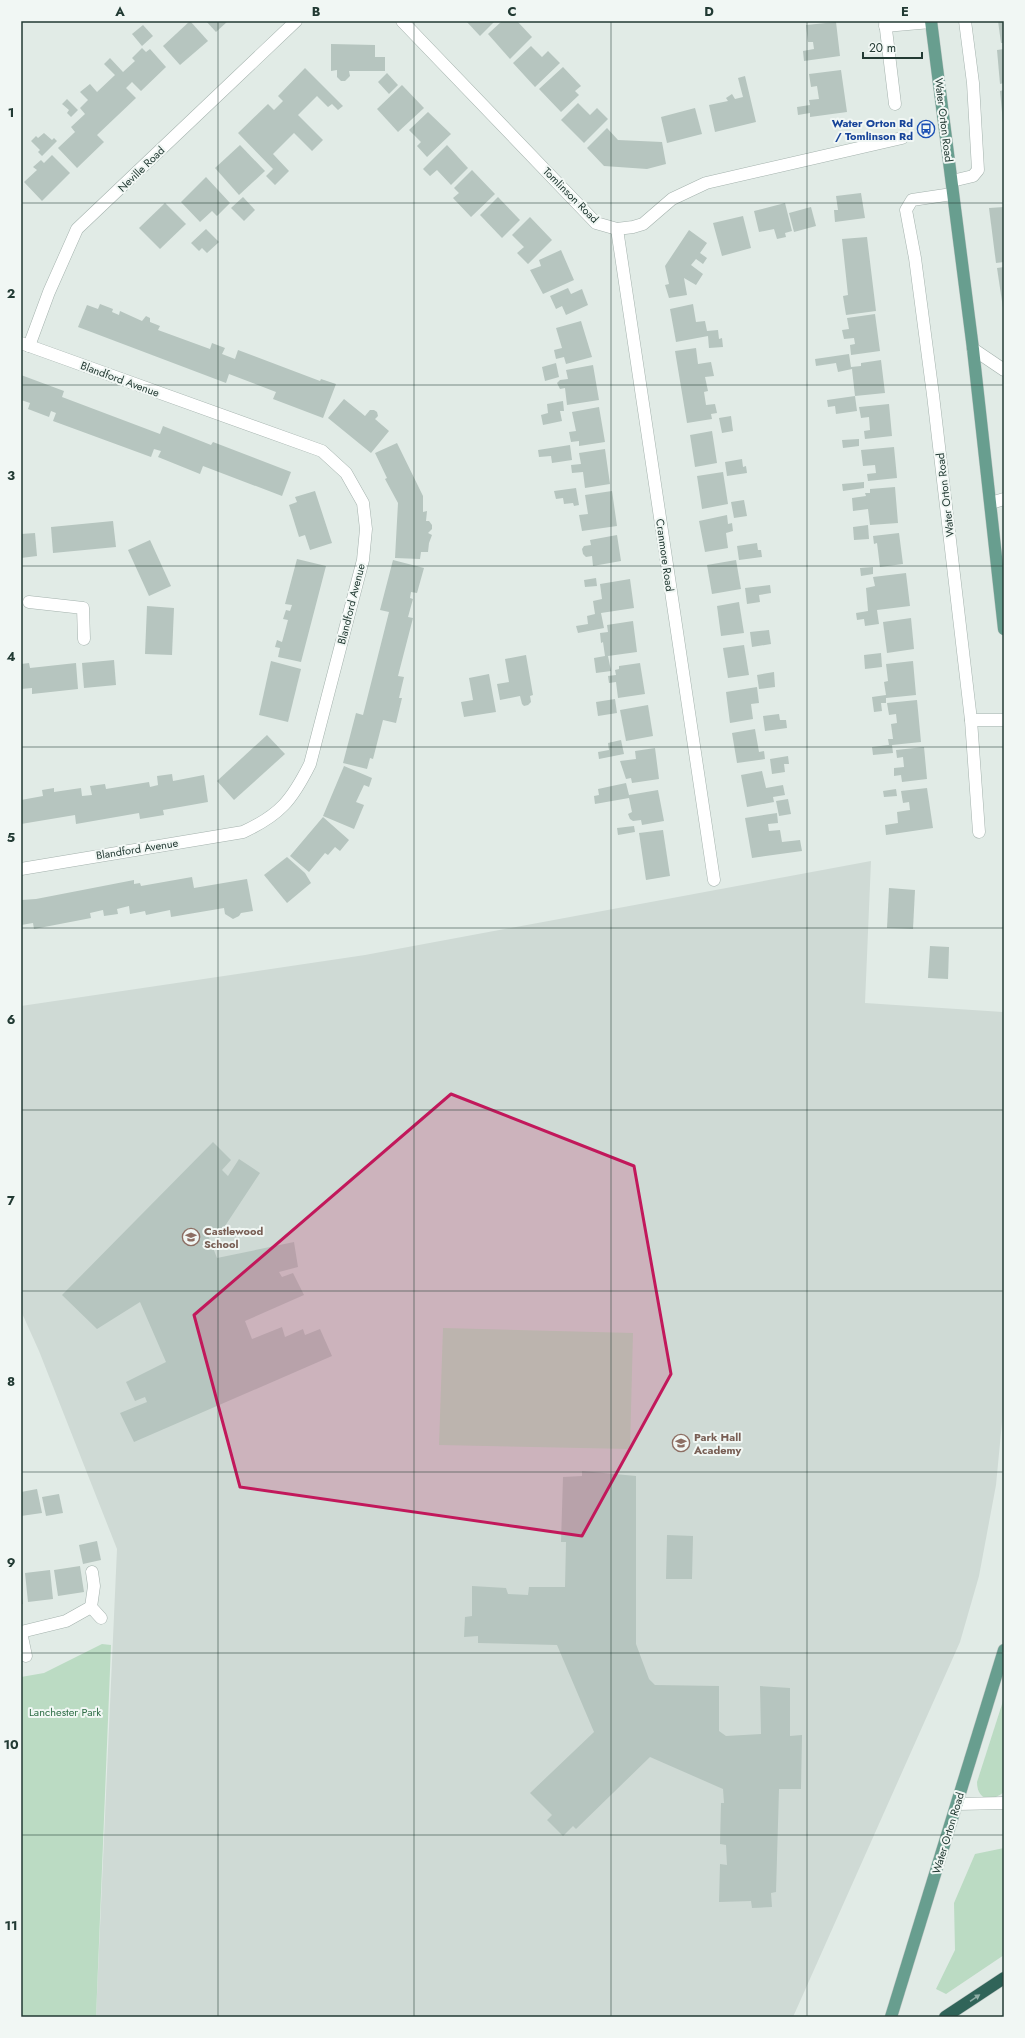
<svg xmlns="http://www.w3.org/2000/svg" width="1025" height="2038" font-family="Jost,sans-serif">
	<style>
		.built { fill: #cfdad5 }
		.green { fill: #bbdbc3 }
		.building { fill: #b6c5bf }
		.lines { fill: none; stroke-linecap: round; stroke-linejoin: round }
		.minor-casing { stroke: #a4b2ad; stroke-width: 13 }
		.major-casing { stroke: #c1c8c6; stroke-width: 13 }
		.highway-casing { stroke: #c1c8c6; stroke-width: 13 }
		.minor { stroke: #fff; stroke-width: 12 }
		.major { stroke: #689e8f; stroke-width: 12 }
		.highway { stroke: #306459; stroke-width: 12 }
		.oneway { fill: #90aea6 }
		.marked { fill: #c2185b; fill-opacity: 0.2; stroke: #c2185b; stroke-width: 3; stroke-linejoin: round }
		.grid { fill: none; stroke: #223a33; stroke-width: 1; stroke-opacity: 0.55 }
		.labels { text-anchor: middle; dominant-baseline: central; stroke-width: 4; stroke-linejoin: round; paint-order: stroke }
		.street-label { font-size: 11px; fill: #223a33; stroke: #f1f7f4 }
		.transit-label { font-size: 11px; font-weight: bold; fill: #164399; stroke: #f1f7f4; text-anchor: end }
		.education-label { font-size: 11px; font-weight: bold; fill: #785e54; stroke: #f1f7f4; text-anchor: start }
		.park-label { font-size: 11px; fill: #2f6e47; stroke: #f1f7f4 }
		.neatline { fill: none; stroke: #223a33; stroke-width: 1.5 }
		.grid-label { font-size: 13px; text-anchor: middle; font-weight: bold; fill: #223a33 }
	</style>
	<rect width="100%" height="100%" fill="#e1ebe6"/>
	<polygon class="built" points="871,861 865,1003 1003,1012 1004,1401 996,1485 979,1576 960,1642 793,2017 96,2017 117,1549 39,1351 21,1311 21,1006 365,955"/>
	<g class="green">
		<polygon points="443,1328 633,1333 630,1449 439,1445"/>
		<polygon points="102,1644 111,1645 96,2017 21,2017 21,1677 44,1673"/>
		<path d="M 1004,1698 L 1004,1792 C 991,1803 977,1800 977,1782 Z"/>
		<polygon points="1004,1848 1004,1955 946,1994 936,1989 955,1950 954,1903 975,1854"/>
	</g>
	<g class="building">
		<polygon points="190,21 208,41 180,65 163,46"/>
		<polygon points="206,21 228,21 216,32"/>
		<polygon points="466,21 495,21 480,36"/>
		<polygon points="502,21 517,21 532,37 510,59 488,34"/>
		<polygon points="998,21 1004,21 1004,43 1001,43"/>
		<polygon points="836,22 840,56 804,61 803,51 814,49 813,42 808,42 806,25"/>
		<polygon points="143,25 153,36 142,46 132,34"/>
		<polygon points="331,44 375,45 375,57 385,57 385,71 349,71 350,76 345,81 341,81 337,77 337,70 331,71"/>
		<polygon points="531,46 542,57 548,51 560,63 535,87 513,63"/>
		<polygon points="142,48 146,52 150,49 166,67 141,91 132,82 126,88 136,98 97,135 104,142 77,168 58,148 75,132 71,127 85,114 80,108 88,100 80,92 90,84 97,92 115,75 104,64 110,58 123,72 135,61 132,58"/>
		<polygon points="1004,49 1004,83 1000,84 997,50"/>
		<polygon points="563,67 581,86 575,91 579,95 561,112 539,89"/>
		<polygon points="305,68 343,106 338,110 332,104 328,107 317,96 298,115 323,140 312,151 294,133 273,154 289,171 275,185 266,176 273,169 238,133 268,104 274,110 283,101 278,96"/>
		<polygon points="841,70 847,112 810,117 810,113 798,115 797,107 810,105 809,100 819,99 817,86 811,87 809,74"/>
		<polygon points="387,73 398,85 389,94 378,82"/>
		<polygon points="745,76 756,122 715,132 709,105 728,101 726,98 732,94 735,99 743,97 738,78"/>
		<polygon points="402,85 424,108 398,132 377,109"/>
		<polygon points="1004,90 1004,123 1003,123 1000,91"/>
		<polygon points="67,99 78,110 71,117 67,113 69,110 62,104"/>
		<polygon points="578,103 590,115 597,108 608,119 584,143 561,120"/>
		<polygon points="695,108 702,134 667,143 661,117"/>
		<polygon points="428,112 451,134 427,157 417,146 421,142 409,130"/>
		<polygon points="607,128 618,140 662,142 666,164 647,169 604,166 587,148"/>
		<polygon points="44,133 52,140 54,138 57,141 42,156 38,152 40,150 31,141 36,136 38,138"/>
		<polygon points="240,145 265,171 239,195 215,168"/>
		<polygon points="447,145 468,168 451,185 437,170 430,176 423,169"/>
		<polygon points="52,155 70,173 42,201 24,182 37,170 33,167 41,160 44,163"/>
		<polygon points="472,170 495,194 471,217 453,198 459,193 454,188"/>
		<polygon points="206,177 230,203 217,216 212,211 200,222 181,202"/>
		<polygon points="861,193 865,218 835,222 834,210 838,210 836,196"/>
		<polygon points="243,197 255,210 244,221 231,208"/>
		<polygon points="498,197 520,220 502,238 480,215"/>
		<polygon points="165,203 186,224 160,249 139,228"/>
		<polygon points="785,203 792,231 785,233 786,237 777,239 774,229 759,232 754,211"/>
		<polygon points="811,207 816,226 794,232 789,213"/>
		<polygon points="1004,207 1004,262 996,263 989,208"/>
		<polygon points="743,216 751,248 722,256 713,223"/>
		<polygon points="530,217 552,240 528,264 517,253 524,247 512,235"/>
		<polygon points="206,229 219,242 207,253 202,248 199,251 191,243"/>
		<polygon points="689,230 707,243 700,253 707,258 703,264 696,259 691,265 703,274 696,285 684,278 687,295 669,298 665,285 669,284 665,266"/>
		<polygon points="867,237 876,311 846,315 843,296 848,295 842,239"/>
		<polygon points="561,250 574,280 543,294 530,270 541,266 539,260"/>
		<polygon points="1004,267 1004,308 1003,308 997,268"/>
		<polygon points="568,288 571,294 582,289 588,305 566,315 562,306 556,309 550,296"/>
		<polygon points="100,304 113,309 112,312 119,315 120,311 142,321 146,316 150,318 150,322 160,326 158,330 210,349 212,343 225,348 222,354 235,359 238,350 320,381 321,379 336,384 323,418 273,399 276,392 229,374 226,383 78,327 87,305 98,309"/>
		<polygon points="693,304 696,322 705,321 707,331 718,330 719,339 722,338 723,347 709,348 708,336 676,342 670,309"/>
		<polygon points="875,314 880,351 851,355 850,345 855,344 854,338 844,339 842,330 849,329 847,318"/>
		<polygon points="581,321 592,357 566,364 564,357 556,359 554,350 562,348 556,328"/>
		<polygon points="696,348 698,364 711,362 714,376 705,377 708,391 704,392 706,405 715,404 717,413 711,414 712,419 687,423 675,351"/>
		<polygon points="849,354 851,367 861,366 861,363 881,360 885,393 855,396 852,369 838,372 836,363 816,366 815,359"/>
		<polygon points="556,363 559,377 545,381 542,367"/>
		<polygon points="593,365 599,400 567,405 565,388 560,389 557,383 560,380 568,379 566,370"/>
		<polygon points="21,375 64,391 62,397 160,434 163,426 211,445 213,442 291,472 282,496 203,466 200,474 158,457 161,451 154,449 151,457 53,421 56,413 51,411 49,417 28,409 30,403 21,400"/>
		<polygon points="855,396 857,411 836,414 835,406 828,407 827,400"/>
		<polygon points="344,399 365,416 370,410 374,410 377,412 378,416 375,419 389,431 371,453 328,418"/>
		<polygon points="563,401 564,411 560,411 562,421 543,425 541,415 548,413 547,404"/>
		<polygon points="889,404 892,436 865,439 864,431 870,430 869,417 861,418 859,407"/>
		<polygon points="599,407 605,442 579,446 579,441 571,442 569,432 576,431 572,412"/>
		<polygon points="731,416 733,431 722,433 719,418"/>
		<polygon points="712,431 717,463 695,467 690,435"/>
		<polygon points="859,439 859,446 843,448 842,440"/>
		<polygon points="397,443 423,496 423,512 427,511 426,521 429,521 432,525 432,529 428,533 432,535 429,543 428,552 421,552 420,559 395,558 398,503 385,479 387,478 375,453"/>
		<polygon points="570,445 572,460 552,463 551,456 539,457 538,450"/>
		<polygon points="894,447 897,478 868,481 867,474 876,473 875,465 863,466 861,450"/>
		<polygon points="605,449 610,484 585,488 583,472 572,473 571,465 581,464 579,453"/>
		<polygon points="742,459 743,467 746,466 747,473 727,476 725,462"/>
		<polygon points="723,472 728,504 702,509 697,476"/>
		<polygon points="864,482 864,488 843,491 842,484"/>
		<polygon points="895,487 898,523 870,525 868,509 853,511 852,498 866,496 865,493 870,493 870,489"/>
		<polygon points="576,488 579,505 574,506 573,503 564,504 563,498 556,499 554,491"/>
		<polygon points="315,491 332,543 310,550 305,535 299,537 289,505 297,502 295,497"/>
		<polygon points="612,491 617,526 582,531 579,515 588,514 585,495"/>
		<polygon points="744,500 747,516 734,518 731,502"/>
		<polygon points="727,515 728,524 732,523 733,531 726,533 728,548 705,552 699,521"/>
		<polygon points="113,521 116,547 53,553 51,527"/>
		<polygon points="868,525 869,539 854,540 853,527"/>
		<polygon points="35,533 37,556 21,558 21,534"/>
		<polygon points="899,533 903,564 880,567 877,543 874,544 873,536"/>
		<polygon points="617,535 621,561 593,566 592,556 586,557 583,554 582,549 584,546 591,545 590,540"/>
		<polygon points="150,540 171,586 149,596 128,550"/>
		<polygon points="757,543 758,550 761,550 762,557 739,560 737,546"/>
		<polygon points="297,559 326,566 301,662 278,657 280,648 275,647 277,640 282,642 288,620 283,619 286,610 290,611 292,605 285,604"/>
		<polygon points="393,560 424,568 417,593 411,592 410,598 413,599 408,617 413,618 398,676 404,677 399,698 402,698 396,723 383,720 373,759 370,758 367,769 343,763 356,713 363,715 389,612 380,610"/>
		<polygon points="736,560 741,589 712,594 707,565"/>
		<polygon points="873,567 873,574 861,576 860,568"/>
		<polygon points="906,573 910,606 877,610 879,624 865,626 864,619 857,620 856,613 868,611 866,588 875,586 873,577"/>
		<polygon points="596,578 597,586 585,587 584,580"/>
		<polygon points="630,579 634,608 601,613 604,628 578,633 576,626 588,624 587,616 595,614 593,601 602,599 600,584"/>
		<polygon points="770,585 771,593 759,595 760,602 747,604 745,588"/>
		<polygon points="739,602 744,633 721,636 717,606"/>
		<polygon points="147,606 174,608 172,655 145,654"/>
		<polygon points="911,618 914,649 887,653 883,622"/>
		<polygon points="633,621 637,652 608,656 611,671 596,673 594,658 605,656 603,642 601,643 600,633 608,632 607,625"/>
		<polygon points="769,630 771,644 752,647 750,632"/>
		<polygon points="744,645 749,675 728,678 723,648"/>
		<polygon points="881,653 882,667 865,669 864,655"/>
		<polygon points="526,655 533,695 530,696 531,702 528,705 524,706 522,704 520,696 500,700 497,684 509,682 505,659"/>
		<polygon points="114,660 116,685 84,688 82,663"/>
		<polygon points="271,661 301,669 288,722 259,715"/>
		<polygon points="913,661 916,695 886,698 886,703 881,703 882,711 874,712 872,697 886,695 884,682 888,681 886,664"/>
		<polygon points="29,663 30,668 76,663 78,689 32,694 32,688 21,689 21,664"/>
		<polygon points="640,663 645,694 618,698 616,682 609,683 608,676 616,675 615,670 619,669 619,666"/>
		<polygon points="774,672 775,687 759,689 757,675"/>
		<polygon points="489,674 496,712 464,717 461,702 473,700 469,678"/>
		<polygon points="757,687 759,703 751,704 753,719 730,723 726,692"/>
		<polygon points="615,699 617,713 598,716 596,702"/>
		<polygon points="917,700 921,742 892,745 893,753 873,755 872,747 889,745 888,739 893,739 891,724 897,723 896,714 889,715 887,703"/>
		<polygon points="648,705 653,736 626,741 620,710"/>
		<polygon points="779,714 780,720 786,720 787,728 765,731 763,716"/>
		<polygon points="755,729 759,752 764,751 765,759 737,763 732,733"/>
		<polygon points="267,735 285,754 234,800 217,781"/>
		<polygon points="621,740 624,754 599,759 598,752 609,750 608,743"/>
		<polygon points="924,747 927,779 902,782 901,775 894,776 894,768 904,767 903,757 897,758 896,750"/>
		<polygon points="655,748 659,779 632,783 631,778 626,779 620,761 636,759 635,751"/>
		<polygon points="788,756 789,764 784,764 785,772 772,774 770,759"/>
		<polygon points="344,766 372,778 369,787 364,785 356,802 364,805 354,829 323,816"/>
		<polygon points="762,771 766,788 783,785 785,795 773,797 774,802 747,807 741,775"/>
		<polygon points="172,774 173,781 204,775 208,802 163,810 164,815 140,819 139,813 76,824 75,815 21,824 21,800 43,796 42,790 54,788 54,792 81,788 82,796 92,795 90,786 105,784 106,789 149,782 150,787 158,785 157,776"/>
		<polygon points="626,783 629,795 658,790 664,821 642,825 641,820 633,821 630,819 628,814 632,812 629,798 595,804 594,796 599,795 598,789"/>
		<polygon points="927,788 933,828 886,835 885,825 898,823 897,812 910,810 909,802 903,803 901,791"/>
		<polygon points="896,789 897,796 884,797 883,791"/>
		<polygon points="788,799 791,814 779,816 776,801"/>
		<polygon points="777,813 778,823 768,824 769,831 780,830 782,842 800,840 802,851 752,858 745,818"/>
		<polygon points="323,817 349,840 340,851 335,847 328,855 325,853 309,872 290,856"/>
		<polygon points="634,826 635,832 618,835 617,828"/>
		<polygon points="663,830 670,876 646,880 639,833"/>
		<polygon points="287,857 305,873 311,883 287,903 264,875"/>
		<polygon points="192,877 194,888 247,879 253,911 241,913 239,916 233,919 225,914 224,908 171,917 170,910 146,915 145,911 130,914 129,906 117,909 118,914 104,916 103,910 90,913 91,918 34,929 33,923 21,925 21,900 36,899 134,880 134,884 140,883 141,886"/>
		<polygon points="889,888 915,890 913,929 887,928"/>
		<polygon points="930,946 949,947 948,979 928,978"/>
		<polygon points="213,1142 231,1160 222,1170 228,1176 239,1159 260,1173 225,1226 214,1233 206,1230 217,1258 294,1242 298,1267 279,1272 282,1277 293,1273 304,1295 245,1321 252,1339 282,1327 285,1337 303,1329 305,1335 320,1329 332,1356 134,1442 120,1413 147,1402 145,1397 135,1401 126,1382 166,1362 140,1302 97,1329 62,1295"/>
		<polygon points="582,1471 636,1476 636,1644 649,1679 655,1685 719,1686 719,1731 726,1736 761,1734 760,1686 790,1688 790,1736 802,1735 801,1789 779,1789 776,1892 771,1893 772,1907 752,1908 751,1901 719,1902 720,1864 727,1865 726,1845 720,1844 721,1803 724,1803 723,1789 650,1757 576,1829 573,1826 563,1836 547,1820 552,1815 530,1793 594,1732 557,1645 478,1643 478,1636 464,1637 465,1617 472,1616 472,1586 506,1588 508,1594 528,1595 529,1587 565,1587 566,1542 561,1542 563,1477 582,1476"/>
		<polygon points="37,1489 42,1513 21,1516 21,1492"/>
		<polygon points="59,1494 63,1513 46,1516 42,1497"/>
		<polygon points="667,1535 693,1536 692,1579 666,1579"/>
		<polygon points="97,1541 101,1560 83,1564 79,1545"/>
		<polygon points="80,1566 84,1592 58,1596 54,1570"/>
		<polygon points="50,1570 53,1599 28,1602 25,1573"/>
		<polygon points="21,1591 23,1604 21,1604"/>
	</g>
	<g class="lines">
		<defs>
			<g id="minor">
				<polyline points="402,21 596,223 617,229 633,227 643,224 672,199 706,183 902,138"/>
				<polyline points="885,21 895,104"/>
				<polyline points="885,26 931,22"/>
				<polyline points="952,181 973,176 978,170 973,83 965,21"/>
				<polyline points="952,194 912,200 906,210 915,258 933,395 971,720 979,832"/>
				<polyline points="617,229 714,880"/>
				<path d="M 21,343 L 322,451 L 346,473 L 363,503 L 366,529 L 363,560 L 310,764 C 292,800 280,815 243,832 L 21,869"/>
				<polyline points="29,346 49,292 77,229 296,21"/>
				<polyline points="973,349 1004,370"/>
				<polyline points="991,503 1004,499"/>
				<polyline points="29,602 83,608 84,639"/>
				<polyline points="971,720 1004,720"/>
				<polyline points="92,1572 94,1586 91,1607 101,1618"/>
				<polyline points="26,1656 21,1632 66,1621 91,1607"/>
				<polyline points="957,1804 1004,1803"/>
			</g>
			<g id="major">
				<polyline points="931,21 973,349 1004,629"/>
				<polyline points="891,2017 1004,1650"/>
			</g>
			<polyline id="highway" points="945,2017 1004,1978"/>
		</defs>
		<use href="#minor" class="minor-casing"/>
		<use href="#major" class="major-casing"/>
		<use href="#highway" class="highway-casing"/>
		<use href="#minor" class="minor"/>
		<use href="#major" class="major"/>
		<use href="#highway" class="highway"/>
	</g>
	<defs><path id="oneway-solid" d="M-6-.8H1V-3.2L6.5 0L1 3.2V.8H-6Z"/></defs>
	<use class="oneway" href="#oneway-solid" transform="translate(975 1998) rotate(-34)"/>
	<path class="marked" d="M 451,1094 L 634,1166 L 671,1374 L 582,1536 L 240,1487 L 194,1315 Z"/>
	<path class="grid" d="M 218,21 L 218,2017M 414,21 L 414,2017M 611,21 L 611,2017M 807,21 L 807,2017M 21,203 L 1004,203M 21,385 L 1004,385M 21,566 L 1004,566M 21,747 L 1004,747M 21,928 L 1004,928M 21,1110 L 1004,1110M 21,1291 L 1004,1291M 21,1472 L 1004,1472M 21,1653 L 1004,1653M 21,1835 L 1004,1835"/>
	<defs>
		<symbol id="bus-ring" viewBox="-11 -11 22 22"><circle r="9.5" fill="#f1f7f4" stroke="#1a4fb4" stroke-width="1.5"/><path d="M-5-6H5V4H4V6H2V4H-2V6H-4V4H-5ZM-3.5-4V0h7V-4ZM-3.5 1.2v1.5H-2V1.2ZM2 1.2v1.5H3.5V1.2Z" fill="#1a4fb4"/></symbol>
		<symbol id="school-ring" viewBox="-11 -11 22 22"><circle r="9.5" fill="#f1f7f4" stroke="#8d6e63" stroke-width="1.5"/><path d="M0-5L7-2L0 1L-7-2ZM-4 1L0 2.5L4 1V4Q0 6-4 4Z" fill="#8d6e63"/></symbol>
	</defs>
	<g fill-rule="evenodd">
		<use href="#bus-ring" x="916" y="119" width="20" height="20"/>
		<use href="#school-ring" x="181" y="1227" width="20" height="20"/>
		<use href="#school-ring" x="671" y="1433" width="20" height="20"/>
	</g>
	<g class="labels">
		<g class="street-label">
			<text transform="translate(944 120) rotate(83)">Water Orton Road</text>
			<text transform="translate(141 169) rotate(-44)">Neville Road</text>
			<text transform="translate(571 195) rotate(45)">Tomlinson Road</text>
			<text transform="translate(120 379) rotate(20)">Blandford Avenue</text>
			<text transform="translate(945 495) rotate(-97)">Water Orton Road</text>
			<text transform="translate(665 555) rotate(82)">Cranmore Road</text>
			<text transform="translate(351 604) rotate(-76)">Blandford Avenue</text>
			<text transform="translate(137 849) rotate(-9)">Blandford Avenue</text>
			<text transform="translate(948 1833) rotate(-73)">Water Orton Road</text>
		</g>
		<g class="transit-label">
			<text x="913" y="123">Water Orton Rd<tspan x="913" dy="13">/ Tomlinson Rd</tspan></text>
		</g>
		<g class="education-label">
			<text x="204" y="1231">Castlewood<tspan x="204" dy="13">School</tspan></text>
			<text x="694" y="1437">Park Hall<tspan x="694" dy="13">Academy</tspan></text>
		</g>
		<g class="park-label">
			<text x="65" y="1712">Lanchester Park</text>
		</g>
	</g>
	<rect width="1025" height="2038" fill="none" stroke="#f1f7f4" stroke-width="44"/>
	<path d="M863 52v6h59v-6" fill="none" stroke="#223a33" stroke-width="2"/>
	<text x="869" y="52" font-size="12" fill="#223a33" stroke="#f1f7f4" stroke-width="3" paint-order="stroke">20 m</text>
	<rect x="22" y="22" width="981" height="1994" class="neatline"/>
	<g class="grid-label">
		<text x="120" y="16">A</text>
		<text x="316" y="16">B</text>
		<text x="512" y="16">C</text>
		<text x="709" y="16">D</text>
		<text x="905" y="16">E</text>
		<text x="11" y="117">1</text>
		<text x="11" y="298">2</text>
		<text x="11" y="480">3</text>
		<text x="11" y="661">4</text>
		<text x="11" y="842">5</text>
		<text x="11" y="1024">6</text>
		<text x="11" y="1205">7</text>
		<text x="11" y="1386">8</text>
		<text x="11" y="1567">9</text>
		<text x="11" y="1749">10</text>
		<text x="11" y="1930">11</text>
	</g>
</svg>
